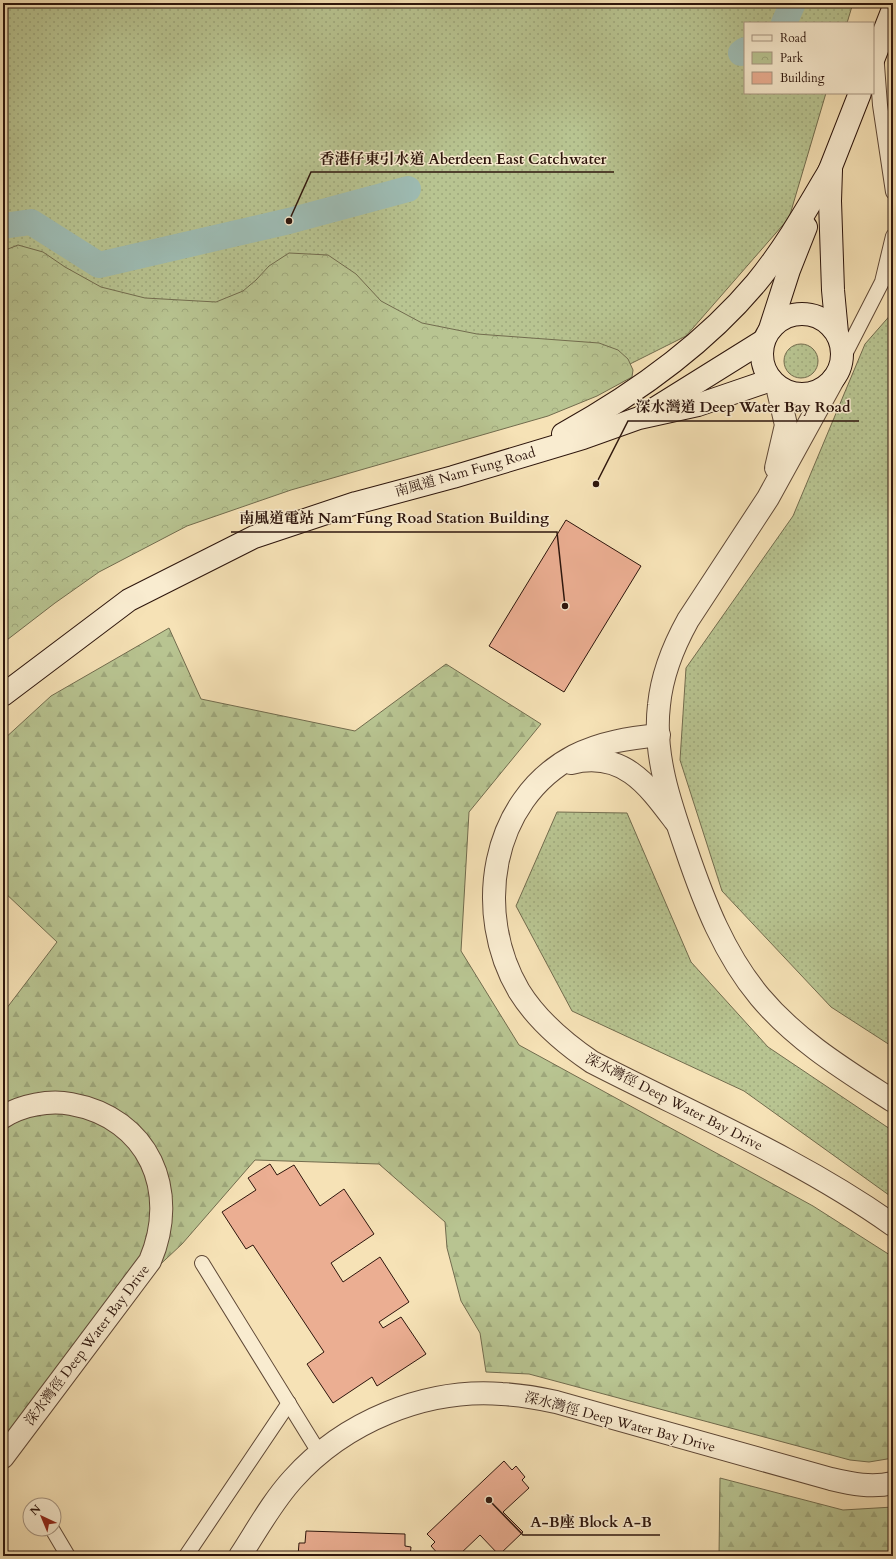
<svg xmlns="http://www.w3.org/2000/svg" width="896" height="1559" font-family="Cardo,'Noto Serif TC',serif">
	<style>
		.grass { fill: url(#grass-dots); stroke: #726c4e }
		.forest { fill: url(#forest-firs); stroke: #726c4e }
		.park { fill: url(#park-crowns); stroke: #726c4e }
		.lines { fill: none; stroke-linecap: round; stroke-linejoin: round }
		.canal { stroke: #9ebdb5; stroke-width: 26 }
		.building { fill: #ebae92; stroke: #2d150c }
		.service-casing { stroke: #5f4836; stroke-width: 16 }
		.minor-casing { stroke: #5f4836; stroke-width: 24 }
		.tertiary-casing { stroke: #5f4836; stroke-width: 24 }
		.secondary-casing { stroke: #2d150c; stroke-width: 24 }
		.service { stroke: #f9ecd0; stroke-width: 14 }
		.minor { stroke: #f9ecd0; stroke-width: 22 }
		.tertiary { stroke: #f9ecd0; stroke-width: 22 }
		.secondary { stroke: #f9ecd0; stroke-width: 22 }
		.labels { text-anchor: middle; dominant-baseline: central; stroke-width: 3; stroke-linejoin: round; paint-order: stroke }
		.street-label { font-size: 14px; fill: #2d150c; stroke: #f9ecd0 }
		.leader { fill: none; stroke: #2d150c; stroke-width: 1.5 }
		.callout-dot { fill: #2d150c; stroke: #f9ecd0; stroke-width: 1.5 }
		.callout-label { font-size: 15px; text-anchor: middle; font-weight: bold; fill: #2d150c; stroke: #f9ecd0; stroke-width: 3; stroke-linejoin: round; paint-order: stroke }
	</style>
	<defs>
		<pattern id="grass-dots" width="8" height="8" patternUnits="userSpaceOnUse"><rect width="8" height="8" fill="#b8c491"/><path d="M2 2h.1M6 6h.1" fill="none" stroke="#9ea87c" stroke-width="1.8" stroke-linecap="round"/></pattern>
		<pattern id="forest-firs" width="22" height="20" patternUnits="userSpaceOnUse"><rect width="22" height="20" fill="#b8c491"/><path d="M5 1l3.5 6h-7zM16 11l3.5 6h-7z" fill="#9ea87c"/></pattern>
		<pattern id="park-crowns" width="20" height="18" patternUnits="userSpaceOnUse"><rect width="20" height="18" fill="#b8c491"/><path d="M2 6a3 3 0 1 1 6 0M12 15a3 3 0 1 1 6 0" fill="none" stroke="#9ea87c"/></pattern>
	</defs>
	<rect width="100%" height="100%" fill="#f6e2b6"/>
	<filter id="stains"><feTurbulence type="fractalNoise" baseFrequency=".005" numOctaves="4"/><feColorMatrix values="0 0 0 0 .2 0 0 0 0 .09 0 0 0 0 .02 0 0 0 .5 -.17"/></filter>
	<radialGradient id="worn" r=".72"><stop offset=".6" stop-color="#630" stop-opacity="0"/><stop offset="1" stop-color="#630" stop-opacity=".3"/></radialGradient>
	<g class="grass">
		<polygon points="3,3 853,3 847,23 745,23 745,93 826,93 789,218 686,336 548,405 195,515 3,626"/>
		<polygon points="893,312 893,1047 831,1007 722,891 680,760 686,668 793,516 865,344"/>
		<circle cx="801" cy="361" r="17"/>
		<polygon points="557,812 627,813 691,962 768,1047 893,1131 893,1198 744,1091 572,1011 516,906"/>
	</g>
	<g class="forest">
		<polygon points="169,628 201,699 355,731 446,664 541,724 469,812 461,951 519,1045 813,1206 893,1257 893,1458 869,1462 850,1460 529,1374 486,1372 480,1333 461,1301 447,1248 445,1222 379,1164 255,1160 182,1244 133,1290 3,1440 3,1013 57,942 3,891 3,740 51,696"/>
		<polygon points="720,1478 843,1510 893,1507 893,1556 719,1556"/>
	</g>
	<polygon class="park" points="18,245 43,252 65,267 101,287 145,298 216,302 243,291 256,280 269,266 289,253 328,255 356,274 381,301 422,323 477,334 599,343 618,350 628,359 633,370 632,377 597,396 548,416 291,490 187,526 99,572 55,603 3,643 3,251"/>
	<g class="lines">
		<g class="canal">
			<polyline points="784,23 793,3"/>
			<polyline points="741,53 745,50"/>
			<polyline points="3,226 31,222 99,265 289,221 408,189"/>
		</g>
	</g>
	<g class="building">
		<polygon points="566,520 641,566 564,692 489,646"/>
		<polygon points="3,916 7,920 3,924"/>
		<polygon points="270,1164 277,1175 294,1165 320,1206 344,1189 374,1234 331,1263 343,1282 380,1257 409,1302 379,1322 383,1328 401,1317 426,1354 377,1386 372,1377 333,1403 307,1364 324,1352 253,1245 246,1249 222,1212 256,1190 248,1178"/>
		<polygon points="504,1461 512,1470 516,1466 525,1477 522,1480 529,1488 503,1512 523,1532 499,1555 480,1535 458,1556 448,1556 444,1552 440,1556 431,1546 435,1542 427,1534"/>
		<polygon points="306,1531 405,1534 405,1546 411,1547 410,1556 298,1556 299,1543 305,1543"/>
		<polygon points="14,1551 18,1556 7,1556"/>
	</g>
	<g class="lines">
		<defs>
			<g id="service">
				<polyline points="876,52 880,105 893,192"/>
				<polyline points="840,364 882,282 893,236"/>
				<polyline points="202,1263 320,1454"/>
				<polyline points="52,1529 68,1556"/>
				<polyline points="186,1556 289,1403"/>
			</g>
			<g id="minor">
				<path d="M 659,735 C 630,738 601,742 574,756 C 490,800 473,913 519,991 C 537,1020 564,1043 592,1062 C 693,1114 800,1159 893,1225"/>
				<path d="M 571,763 C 623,750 648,785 675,821"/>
				<path d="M 3,1117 C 22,1105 49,1100 71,1104 C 149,1118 180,1191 150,1261 L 3,1457"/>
				<path d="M 240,1556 C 257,1530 272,1502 293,1479 C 344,1422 425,1388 502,1394 C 520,1395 538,1398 556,1402 L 831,1479 C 852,1484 872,1488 893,1483"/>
			</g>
			<g id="tertiary">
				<path d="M 834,378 L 768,498 L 688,620 C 673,647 662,674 659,705 C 653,754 670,803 686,849 C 704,902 724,954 760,997 C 797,1041 845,1070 893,1101"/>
				<polyline points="776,468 786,425 777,386"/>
			</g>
			<g id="secondary">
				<polyline points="873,60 893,9"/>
				<polyline points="831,170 830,201 833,290 837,333"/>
				<polyline points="825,182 860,93"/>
				<circle cx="802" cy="354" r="40"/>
				<polyline points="770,329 789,270 806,227"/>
				<polyline points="654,409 763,341"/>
				<path d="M 563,434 C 635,394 703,346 756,283 C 785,248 808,207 831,168"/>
				<polyline points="3,695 129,600 254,537 356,503 453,477 583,438 639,418 698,405 771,380"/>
			</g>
		</defs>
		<use href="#service" class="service-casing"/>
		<use href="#minor" class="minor-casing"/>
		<use href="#tertiary" class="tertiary-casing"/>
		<use href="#secondary" class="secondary-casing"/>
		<use href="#service" class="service"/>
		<use href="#minor" class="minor"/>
		<use href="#tertiary" class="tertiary"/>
		<use href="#secondary" class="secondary"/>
	</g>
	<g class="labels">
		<g class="street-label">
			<text transform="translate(465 472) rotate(-16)">南風道 Nam Fung Road</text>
			<text transform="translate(674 1102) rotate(27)">深水灣徑 Deep Water Bay Drive</text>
			<text transform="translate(87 1345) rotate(-53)">深水灣徑 Deep Water Bay Drive</text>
			<text transform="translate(620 1422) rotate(15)">深水灣徑 Deep Water Bay Drive</text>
		</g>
	</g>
	<path class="leader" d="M289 221L311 172H614M596 484L628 421H859M565 606L557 532H231M489 1500L523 1535H660"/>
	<g class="callout-dot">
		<circle cx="289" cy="221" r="4"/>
		<circle cx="596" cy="484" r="4"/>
		<circle cx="565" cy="606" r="4"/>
		<circle cx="489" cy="1500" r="4"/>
	</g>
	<g class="callout-label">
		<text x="463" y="164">香港仔東引水道 Aberdeen East Catchwater</text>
		<text x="743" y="412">深水灣道 Deep Water Bay Road</text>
		<text x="394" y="523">南風道電站 Nam Fung Road Station Building</text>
		<text x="591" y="1527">A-B座 Block A-B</text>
	</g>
	<rect width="896" height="1559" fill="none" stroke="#f6e2b6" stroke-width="16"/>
	<rect x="4" y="4" width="888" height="1551" fill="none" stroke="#2d150c" stroke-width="2"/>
	<rect x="8" y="8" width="880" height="1543" fill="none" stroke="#2d150c"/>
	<rect x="744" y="22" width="130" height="72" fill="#f9ecd0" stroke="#a79682"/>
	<rect x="752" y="35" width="20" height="6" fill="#f9ecd0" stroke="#a79682"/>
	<text x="780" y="42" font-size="12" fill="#2d150c">Road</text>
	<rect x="752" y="52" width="20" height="12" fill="url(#park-crowns)" stroke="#a79682"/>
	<text x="780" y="62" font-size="12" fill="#2d150c">Park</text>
	<rect x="752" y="72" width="20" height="12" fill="#ebae92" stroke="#a79682"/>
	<text x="780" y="82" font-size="12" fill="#2d150c">Building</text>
	<g transform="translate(42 1517) rotate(316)"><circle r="19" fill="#f9ecd0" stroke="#a79682"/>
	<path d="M0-3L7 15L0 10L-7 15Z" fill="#8f2418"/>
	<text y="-6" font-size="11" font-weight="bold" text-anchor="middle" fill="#2d150c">N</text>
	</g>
	<rect width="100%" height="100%" filter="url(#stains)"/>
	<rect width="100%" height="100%" fill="url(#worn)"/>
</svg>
